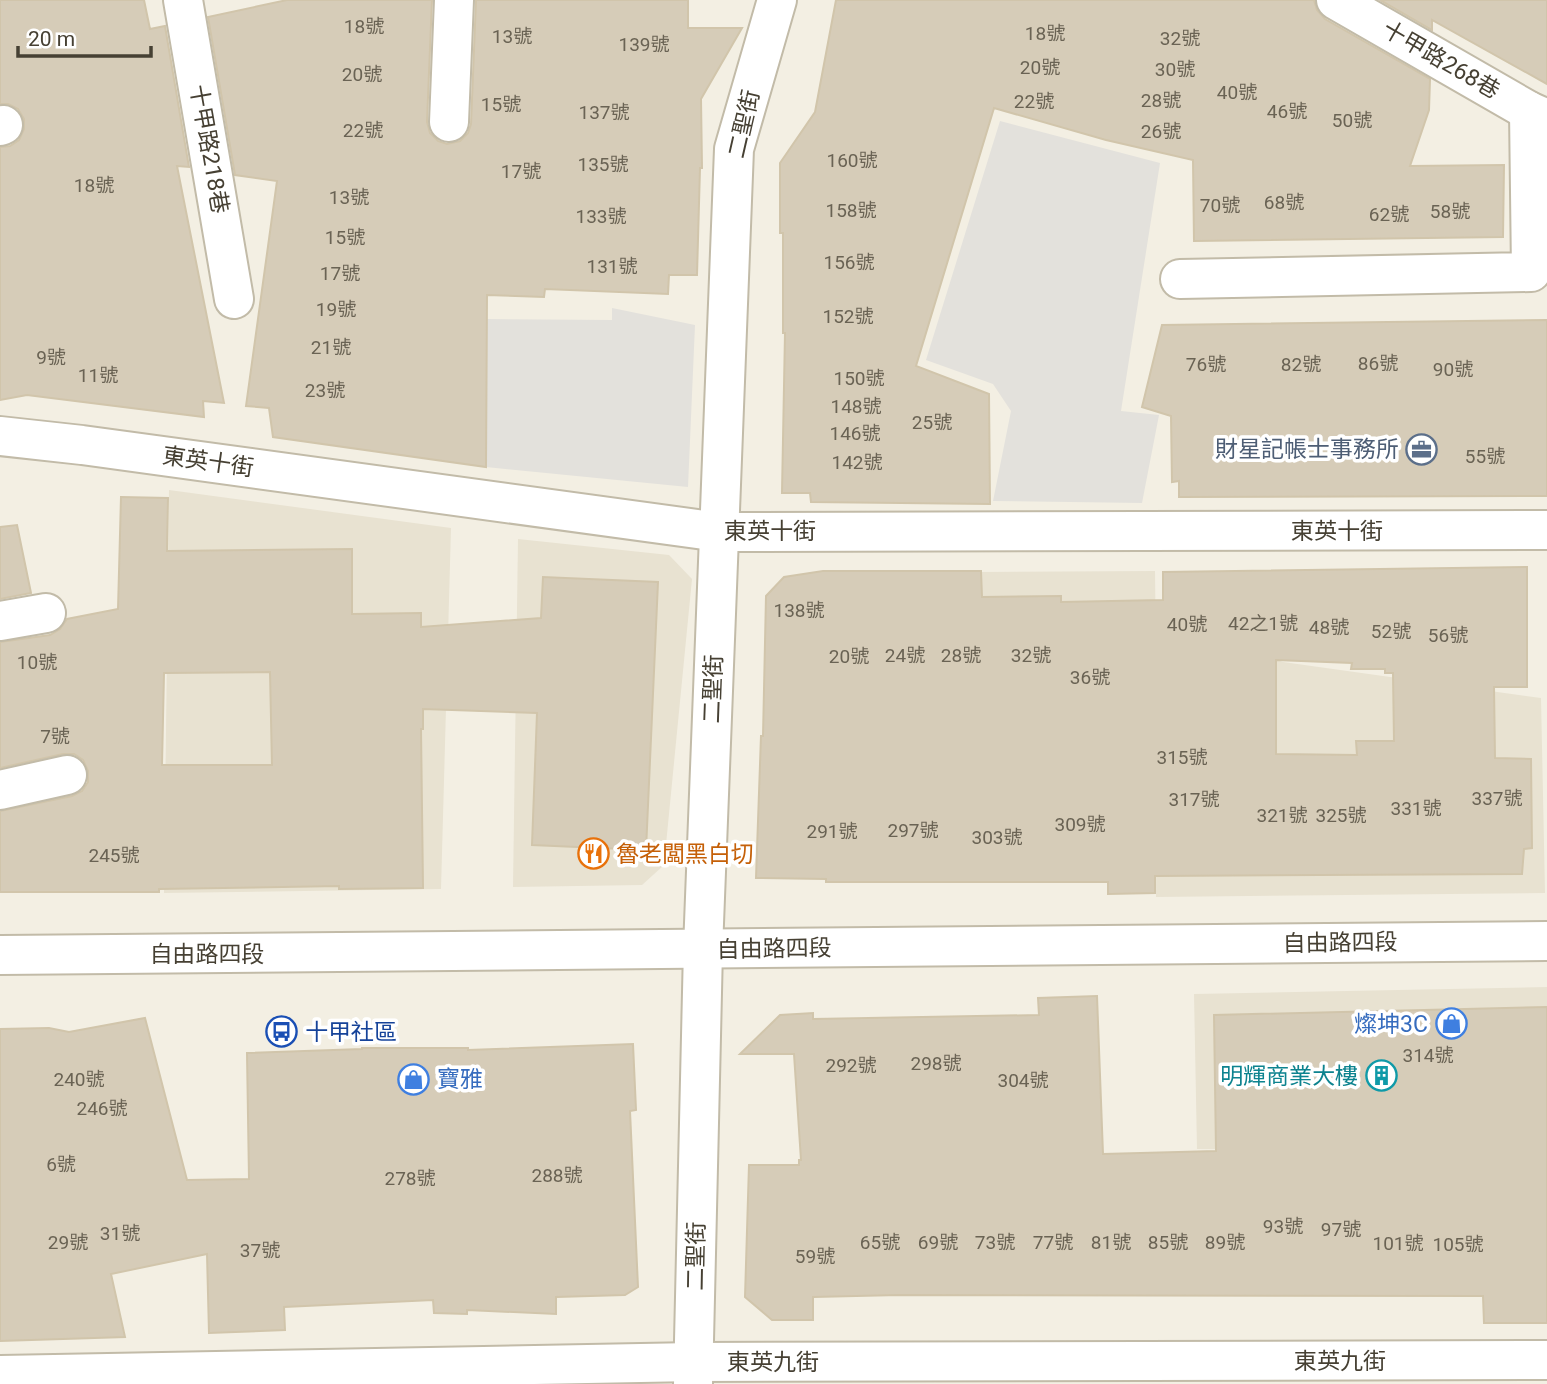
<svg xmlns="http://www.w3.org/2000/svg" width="1547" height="1384" font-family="Roboto,'Noto Sans TC',sans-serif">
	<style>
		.residential { fill: #e8e2d1 }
		.parking { fill: #e3e1dc }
		.building { fill: #d6ccb8; stroke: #d1c5ab; stroke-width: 2; fill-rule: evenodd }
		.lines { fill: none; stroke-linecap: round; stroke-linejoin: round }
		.minor-casing { stroke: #c2bba8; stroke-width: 42 }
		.minor { stroke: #fff; stroke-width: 38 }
		.labels { text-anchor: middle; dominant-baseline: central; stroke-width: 7; stroke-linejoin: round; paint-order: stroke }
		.number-label { font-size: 19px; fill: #6a6354 }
		.street-label { font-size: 23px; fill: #464033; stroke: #fff }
		.service-label { font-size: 23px; fill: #4e5e75; stroke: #fff; text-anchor: end }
		.food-label { font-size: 23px; fill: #c56008; stroke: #fff; text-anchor: start }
		.shop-label { font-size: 23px; fill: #366cbe; stroke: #fff; text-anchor: end }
		.transit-label { font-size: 23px; fill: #164399; stroke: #fff; text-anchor: start }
		.culture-label { font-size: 23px; fill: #0d838f; stroke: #fff; text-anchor: end }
	</style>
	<rect width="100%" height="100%" fill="#f3efe3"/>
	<g class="residential">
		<polygon points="169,490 451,528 441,889 164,893"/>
		<polygon points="518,539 669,555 692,579 664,865 642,885 513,887"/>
		<polygon points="1155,571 1156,658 1270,658 1283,662 1541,698 1545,893 1156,897 1157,761 990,761 979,572"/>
		<polygon points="1547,987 1547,1151 1197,1149 1194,994"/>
	</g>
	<g class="parking">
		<polygon points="1000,121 1160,163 1121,411 1159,415 1142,503 993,501 1011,411 993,384 926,360"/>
		<polygon points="612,308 695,325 688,487 486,467 487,319 612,320"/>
	</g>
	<g class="building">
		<polygon points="0,0 144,0 150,29 165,26 189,167 177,166 224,403 203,401 204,417 27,395 0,400 0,147 10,146 19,140 24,129 24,119 18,109 8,104 0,104"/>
		<polygon points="287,0 432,0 427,122 430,133 438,141 447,144 460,141 468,133 471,124 476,0 688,0 688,28 742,28 701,99 702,168 700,168 697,275 669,275 668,294 545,289 544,297 487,295 486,467 273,437 269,408 246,406 277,181 235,175 208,17"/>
		<polygon points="836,0 1314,0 1317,10 1325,19 1430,79 1429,110 1410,166 1504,165 1503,237 1194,241 1193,160 1106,140 994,108 916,366 989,394 990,504 811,502 810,493 782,493 785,333 783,333 783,233 780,233 780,163 815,112"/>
		<polygon points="1380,0 1547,0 1547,84 1432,20 1432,30"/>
		<polygon points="1547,320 1547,496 1179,497 1179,481 1172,482 1171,416 1142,407 1162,325"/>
		<path d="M 121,497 L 168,498 L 167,551 L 352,549 L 352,614 L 421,613 L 421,627 L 541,618 L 543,577 L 658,582 L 646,850 L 532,845 L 537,713 L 423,709 L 423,729 L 421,729 L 423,888 L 339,889 L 339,886 L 159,889 L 159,892 L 0,892 L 0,811 L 72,796 L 82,791 L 88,782 L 88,771 L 83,760 L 74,754 L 63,754 L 0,768 L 0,642 L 50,635 L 60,629 L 67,619 L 118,609 ZM 270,672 L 272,765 L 162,765 L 164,673 Z"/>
		<polygon points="17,525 31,593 0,599 0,527"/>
		<path d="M 1527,567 L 1527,687 L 1494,687 L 1495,758 L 1531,759 L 1532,848 L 1524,849 L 1522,874 L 1155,876 L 1155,893 L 1108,894 L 1108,882 L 826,882 L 826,879 L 756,878 L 761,736 L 763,736 L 766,596 L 784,577 L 823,571 L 981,571 L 982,597 L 1061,596 L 1061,602 L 1163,600 L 1163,572 ZM 1276,660 L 1352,663 L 1351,669 L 1385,669 L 1385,673 L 1393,673 L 1394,741 L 1356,741 L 1357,755 L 1276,754 Z"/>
		<polygon points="1097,996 1103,1154 1216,1151 1214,1015 1547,1007 1547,1323 1484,1323 1483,1296 899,1295 813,1297 813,1320 772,1320 745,1297 749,1165 799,1165 799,1160 801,1160 794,1054 740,1054 780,1015 813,1013 813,1019 1039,1015 1038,998"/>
		<polygon points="145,1018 187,1180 249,1179 247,1053 362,1049 362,1048 468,1048 468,1050 633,1044 636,1110 630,1111 638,1287 625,1295 556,1297 556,1314 467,1310 467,1314 434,1313 433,1300 284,1307 285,1330 209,1333 207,1254 111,1274 125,1337 0,1341 0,1029 49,1028 69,1032"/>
	</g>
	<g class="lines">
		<defs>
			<g id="minor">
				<polyline points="183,0 234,299"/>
				<polyline points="1336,0 1529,111 1547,119"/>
				<polyline points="449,122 454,0"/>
				<polyline points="0,126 3,125"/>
				<polyline points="1180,279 1531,272 1529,111"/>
				<polyline points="0,436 82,445 719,532 1547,530"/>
				<polyline points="0,621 46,613"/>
				<polyline points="0,790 67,775"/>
				<polyline points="0,955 1547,941"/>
				<polyline points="0,1375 694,1362 1547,1360"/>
				<polyline points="693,1384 703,949 734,149 777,0"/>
			</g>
		</defs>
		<use href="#minor" class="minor-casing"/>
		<use href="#minor" class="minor"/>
	</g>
	<defs>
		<symbol id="office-ring" viewBox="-11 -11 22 22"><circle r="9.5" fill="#fff" stroke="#5c6f8a" stroke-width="1.5"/><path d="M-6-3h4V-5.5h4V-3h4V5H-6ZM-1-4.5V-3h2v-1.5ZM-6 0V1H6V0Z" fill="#5c6f8a"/></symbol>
		<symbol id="restaurant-ring" viewBox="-11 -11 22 22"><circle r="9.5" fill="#fff" stroke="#e8710a" stroke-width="1.5"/><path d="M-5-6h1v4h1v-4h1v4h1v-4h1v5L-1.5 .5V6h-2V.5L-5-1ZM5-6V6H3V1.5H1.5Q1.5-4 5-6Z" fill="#e8710a"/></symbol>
		<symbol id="shop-ring" viewBox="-11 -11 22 22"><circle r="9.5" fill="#fff" stroke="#3f7fe0" stroke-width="1.5"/><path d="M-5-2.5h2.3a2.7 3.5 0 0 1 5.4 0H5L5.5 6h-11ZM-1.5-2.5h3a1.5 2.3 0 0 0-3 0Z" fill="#3f7fe0"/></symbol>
		<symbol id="bus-ring" viewBox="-11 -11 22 22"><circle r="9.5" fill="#fff" stroke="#1a4fb4" stroke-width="1.5"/><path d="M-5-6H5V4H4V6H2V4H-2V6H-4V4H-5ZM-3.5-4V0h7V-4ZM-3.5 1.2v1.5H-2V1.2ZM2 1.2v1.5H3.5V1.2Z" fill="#1a4fb4"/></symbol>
		<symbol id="building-ring" viewBox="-11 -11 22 22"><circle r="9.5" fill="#fff" stroke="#0f9aa8" stroke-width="1.5"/><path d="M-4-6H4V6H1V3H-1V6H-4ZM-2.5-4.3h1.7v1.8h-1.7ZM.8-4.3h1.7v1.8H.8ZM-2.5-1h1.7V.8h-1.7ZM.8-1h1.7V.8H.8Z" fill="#0f9aa8"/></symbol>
	</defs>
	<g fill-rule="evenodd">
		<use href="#office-ring" x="1404" y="432" width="35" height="35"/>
		<use href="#restaurant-ring" x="576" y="836" width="35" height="35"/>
		<use href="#shop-ring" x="1434" y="1006" width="35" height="35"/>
		<use href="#bus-ring" x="264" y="1014" width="35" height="35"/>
		<use href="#building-ring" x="1364" y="1058" width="35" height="35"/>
		<use href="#shop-ring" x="396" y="1062" width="35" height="35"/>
	</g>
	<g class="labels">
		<g class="number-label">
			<text x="364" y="26">18號</text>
			<text x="1045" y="33">18號</text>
			<text x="512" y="36">13號</text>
			<text x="1180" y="38">32號</text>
			<text x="644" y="44">139號</text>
			<text x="1040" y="67">20號</text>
			<text x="1175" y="69">30號</text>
			<text x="362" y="74">20號</text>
			<text x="1237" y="92">40號</text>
			<text x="1161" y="100">28號</text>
			<text x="1034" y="101">22號</text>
			<text x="501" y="104">15號</text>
			<text x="1287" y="111">46號</text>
			<text x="604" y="112">137號</text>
			<text x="1352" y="120">50號</text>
			<text x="363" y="130">22號</text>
			<text x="1161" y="131">26號</text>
			<text x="852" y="160">160號</text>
			<text x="603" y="164">135號</text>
			<text x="521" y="171">17號</text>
			<text x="94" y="185">18號</text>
			<text x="349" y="197">13號</text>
			<text x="1284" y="202">68號</text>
			<text x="1220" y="205">70號</text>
			<text x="851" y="210">158號</text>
			<text x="1450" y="211">58號</text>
			<text x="1389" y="214">62號</text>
			<text x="601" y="216">133號</text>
			<text x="345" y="237">15號</text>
			<text x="849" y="262">156號</text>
			<text x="612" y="266">131號</text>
			<text x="340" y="273">17號</text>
			<text x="336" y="309">19號</text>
			<text x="848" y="316">152號</text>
			<text x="331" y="347">21號</text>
			<text x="51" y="357">9號</text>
			<text x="1378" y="363">86號</text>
			<text x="1206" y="364">76號</text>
			<text x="1301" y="364">82號</text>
			<text x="1453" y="369">90號</text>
			<text x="98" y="375">11號</text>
			<text x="859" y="378">150號</text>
			<text x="325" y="390">23號</text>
			<text x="856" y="406">148號</text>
			<text x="932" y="422">25號</text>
			<text x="855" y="433">146號</text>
			<text x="1485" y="456">55號</text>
			<text x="857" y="462">142號</text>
			<text x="799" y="610">138號</text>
			<text x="1263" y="623">42之1號</text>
			<text x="1187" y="624">40號</text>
			<text x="1329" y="627">48號</text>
			<text x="1391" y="631">52號</text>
			<text x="1448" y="635">56號</text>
			<text x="905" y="655">24號</text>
			<text x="961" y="655">28號</text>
			<text x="1031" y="655">32號</text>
			<text x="849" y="656">20號</text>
			<text x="37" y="662">10號</text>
			<text x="1090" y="677">36號</text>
			<text x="55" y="736">7號</text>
			<text x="1182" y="757">315號</text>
			<text x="1497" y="798">337號</text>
			<text x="1194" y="799">317號</text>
			<text x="1416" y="808">331號</text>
			<text x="1282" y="815">321號</text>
			<text x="1341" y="815">325號</text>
			<text x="1080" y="824">309號</text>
			<text x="913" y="830">297號</text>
			<text x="832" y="831">291號</text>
			<text x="997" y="837">303號</text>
			<text x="114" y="855">245號</text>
			<text x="1428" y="1055">314號</text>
			<text x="936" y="1063">298號</text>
			<text x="851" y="1065">292號</text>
			<text x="79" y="1079">240號</text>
			<text x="1023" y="1080">304號</text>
			<text x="102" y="1108">246號</text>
			<text x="61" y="1164">6號</text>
			<text x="557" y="1175">288號</text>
			<text x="410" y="1178">278號</text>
			<text x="1283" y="1226">93號</text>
			<text x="1341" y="1229">97號</text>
			<text x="120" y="1233">31號</text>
			<text x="68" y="1242">29號</text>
			<text x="880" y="1242">65號</text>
			<text x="938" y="1242">69號</text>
			<text x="995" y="1242">73號</text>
			<text x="1053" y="1242">77號</text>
			<text x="1111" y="1242">81號</text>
			<text x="1168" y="1242">85號</text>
			<text x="1225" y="1242">89號</text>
			<text x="1398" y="1243">101號</text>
			<text x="1458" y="1244">105號</text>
			<text x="260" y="1250">37號</text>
			<text x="815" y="1256">59號</text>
		</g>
		<g class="street-label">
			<text transform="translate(1441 60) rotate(30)">十甲路268巷</text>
			<text transform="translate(744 124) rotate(-77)">二聖街</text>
			<text transform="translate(209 149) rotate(80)">十甲路218巷</text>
			<text transform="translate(208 462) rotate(8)">東英十街</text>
			<text x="770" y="531">東英十街</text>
			<text x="1337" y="531">東英十街</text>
			<text transform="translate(713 689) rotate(-88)">二聖街</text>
			<text transform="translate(1340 943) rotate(-1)">自由路四段</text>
			<text transform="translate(774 949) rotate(-1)">自由路四段</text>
			<text x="207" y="954">自由路四段</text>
			<text transform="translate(696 1256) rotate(-89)">二聖街</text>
			<text x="1340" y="1361">東英九街</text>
			<text x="773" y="1362">東英九街</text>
		</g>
		<g class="service-label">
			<text x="1399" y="449">財星記帳士事務所</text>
		</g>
		<g class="food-label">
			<text x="616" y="854">魯老闆黑白切</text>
		</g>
		<g class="shop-label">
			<text x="1428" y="1024">燦坤3C</text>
			<text x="437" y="1079" text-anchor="start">寶雅</text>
		</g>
		<g class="transit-label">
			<text x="305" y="1032">十甲社區</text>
		</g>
		<g class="culture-label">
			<text x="1358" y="1076">明輝商業大樓</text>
		</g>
	</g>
	<path d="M18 46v10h133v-10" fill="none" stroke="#464033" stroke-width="3.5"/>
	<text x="28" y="46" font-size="21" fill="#464033" stroke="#ffffff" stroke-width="5" paint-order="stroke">20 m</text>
</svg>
